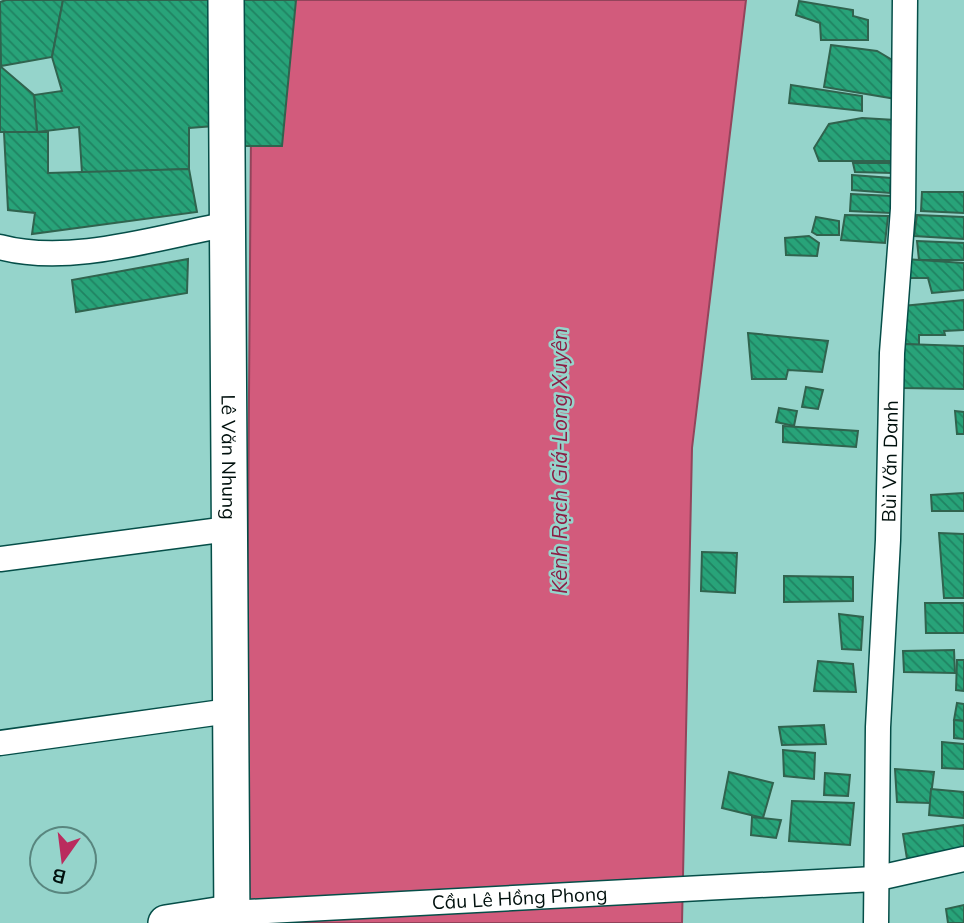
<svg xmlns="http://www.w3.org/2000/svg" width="964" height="923" font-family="Mulish,sans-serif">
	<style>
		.water { fill: #d25b7c; stroke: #93445b; stroke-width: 2 }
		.building { fill: url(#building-back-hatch); stroke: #30634e; stroke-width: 2 }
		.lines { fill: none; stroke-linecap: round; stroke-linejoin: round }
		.street-casing { stroke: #054e48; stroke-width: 27 }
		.secondary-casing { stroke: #054e48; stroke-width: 38 }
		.street { stroke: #fff; stroke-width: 24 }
		.secondary { stroke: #fff; stroke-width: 35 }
		.labels { text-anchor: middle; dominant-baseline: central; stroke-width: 5; stroke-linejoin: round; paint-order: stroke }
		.street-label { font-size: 19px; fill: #00100d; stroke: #95d4cb }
		.water-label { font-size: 21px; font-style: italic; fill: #8c1e45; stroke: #95d4cb }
	</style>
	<defs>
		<pattern id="building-back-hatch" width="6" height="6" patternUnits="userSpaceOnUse" patternTransform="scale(1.75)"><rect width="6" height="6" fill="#28a379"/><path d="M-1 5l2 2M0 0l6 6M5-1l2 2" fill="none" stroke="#208362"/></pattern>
	</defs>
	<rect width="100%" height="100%" fill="#95d4cb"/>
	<polygon class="water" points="252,0 746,0 692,448 682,923 245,923"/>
	<g class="building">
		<polygon points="6,0 63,0 52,57 1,66 0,2"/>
		<polygon points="63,0 213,0 214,126 189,128 189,169 82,173 79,127 37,132 34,95 62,91 52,57"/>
		<polygon points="237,0 296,0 282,146 240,146"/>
		<polygon points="799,1 853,10 853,16 868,20 868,40 821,40 820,23 796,15"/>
		<polygon points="831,45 877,51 894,61 896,99 824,87"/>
		<polygon points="0,66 34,95 37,132 0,132"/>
		<polygon points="791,85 862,96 862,111 789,103"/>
		<polygon points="862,118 895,120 894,161 819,161 814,148 829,124"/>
		<polygon points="4,132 48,132 48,173 189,169 197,212 32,234 35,213 8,210"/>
		<polygon points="853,163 891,163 892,173 855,172"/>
		<polygon points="852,175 891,178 890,193 852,190"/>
		<polygon points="922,192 964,192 964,213 921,211"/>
		<polygon points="851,194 891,196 891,213 850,211"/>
		<polygon points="845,215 888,216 885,243 841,240"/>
		<polygon points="917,215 964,217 964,239 914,236"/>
		<polygon points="816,217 839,221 839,235 817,235 812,232"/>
		<polygon points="809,236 819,243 817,256 786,255 785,238"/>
		<polygon points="917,241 964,243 964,260 919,260"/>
		<polygon points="188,259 187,293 76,312 72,280"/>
		<polygon points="905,259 964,263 964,290 932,293 928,278 904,278"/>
		<polygon points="964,300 964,330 944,331 945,335 919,335 919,345 904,344 903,306"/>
		<polygon points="748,333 828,341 822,372 788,370 786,379 752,379"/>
		<polygon points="904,344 964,346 964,389 903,388"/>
		<polygon points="806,387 823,390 818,409 802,407"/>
		<polygon points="779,408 797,411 794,426 776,422"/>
		<polygon points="955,411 964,412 964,434 957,434"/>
		<polygon points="783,426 858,431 856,447 783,442"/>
		<polygon points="964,493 964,511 932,511 931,495"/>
		<polygon points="939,533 964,534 964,598 944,598"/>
		<polygon points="702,552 737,553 735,593 701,591"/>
		<polygon points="784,576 853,577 853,601 784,602"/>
		<polygon points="925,603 964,603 964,633 926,633"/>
		<polygon points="839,614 863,617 861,650 842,649"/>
		<polygon points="954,650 955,673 904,672 903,651"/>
		<polygon points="957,660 964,660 964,691 956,690"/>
		<polygon points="818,661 853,664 856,692 814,691"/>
		<polygon points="957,703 964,704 964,721 954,720"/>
		<polygon points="954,720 964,721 964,739 954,738"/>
		<polygon points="824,725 826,744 782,745 779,727"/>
		<polygon points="942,742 964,744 964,769 942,768"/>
		<polygon points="783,750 815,753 814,779 784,776"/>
		<polygon points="895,769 934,772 930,803 897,802"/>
		<polygon points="729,772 773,783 763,818 722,808"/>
		<polygon points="825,773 850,775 848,796 824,795"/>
		<polygon points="931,789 964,792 964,818 929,815"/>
		<polygon points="792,801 854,803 850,845 789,841"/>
		<polygon points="752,817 781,820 776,838 751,835"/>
		<polygon points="964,825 964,855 908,865 903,834"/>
		<polygon points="964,905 964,923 948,923 946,909"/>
	</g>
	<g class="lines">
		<defs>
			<g id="street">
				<path d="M 0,247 C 70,266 158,237 229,224"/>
				<polyline points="0,559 228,529"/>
				<polyline points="0,743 229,711"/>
				<path id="s1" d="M 230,913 L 874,879 L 964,859"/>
				<path id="s2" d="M 876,923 L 878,727 L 888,540 L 892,353 L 903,209 L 905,0"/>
			</g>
			<g id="secondary">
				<path id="s3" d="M 226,0 L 232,923"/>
				<polyline points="166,923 230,913"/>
			</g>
		</defs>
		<use href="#street" class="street-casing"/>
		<use href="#secondary" class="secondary-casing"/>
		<use href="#street" class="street"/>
		<use href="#secondary" class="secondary"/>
	</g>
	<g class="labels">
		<g class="street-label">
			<text stroke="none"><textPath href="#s3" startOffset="457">Lê Văn Nhung</textPath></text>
			<text stroke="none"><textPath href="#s2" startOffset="462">Bùi Văn Danh</textPath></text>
			<text stroke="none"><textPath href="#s1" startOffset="290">Cầu Lê Hồng Phong</textPath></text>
		</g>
		<g class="water-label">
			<text transform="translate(559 461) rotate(-90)">Kênh Rạch Giá-Long Xuyên</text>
		</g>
	</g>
	<g transform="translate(63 860) rotate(194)"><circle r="33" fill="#95d4cb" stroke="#59867f" stroke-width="2"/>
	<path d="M0-5L12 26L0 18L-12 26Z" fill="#ba2c5e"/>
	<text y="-10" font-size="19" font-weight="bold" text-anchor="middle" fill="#00100d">B</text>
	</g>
</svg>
